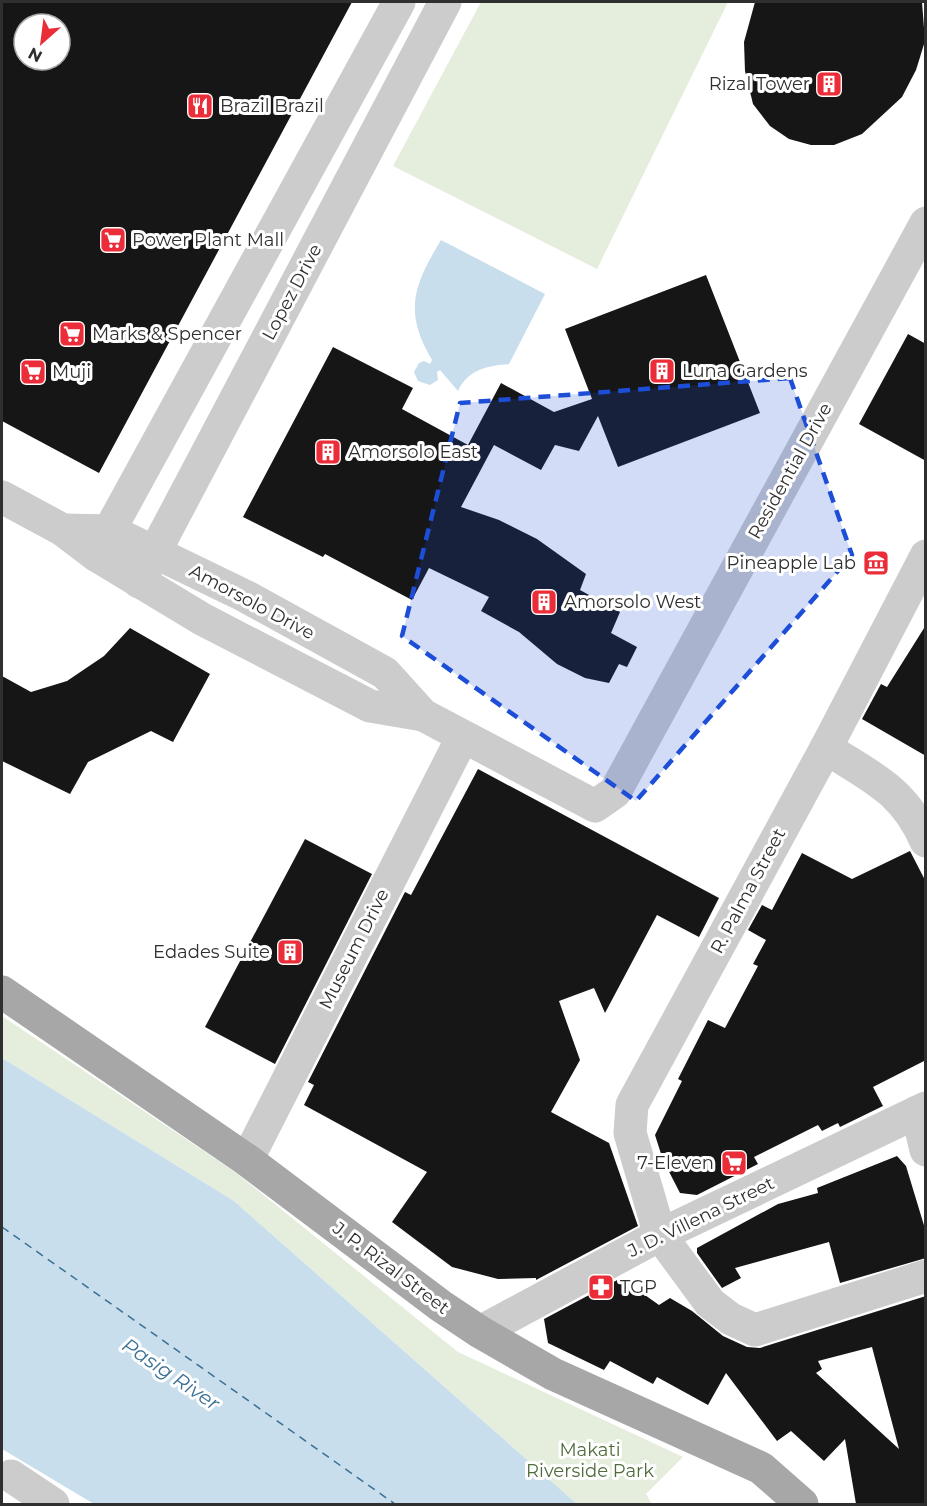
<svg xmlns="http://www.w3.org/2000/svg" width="927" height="1506" font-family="Montserrat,sans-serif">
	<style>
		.green { fill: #e5eddd }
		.water { fill: #c8deed }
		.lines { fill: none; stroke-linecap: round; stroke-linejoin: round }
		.ferry { stroke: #3a7094; stroke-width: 1.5; stroke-dasharray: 8 6; stroke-linecap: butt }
		.building { fill: #161616; fill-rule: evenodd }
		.minor { stroke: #ccc; stroke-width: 33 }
		.major { stroke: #a7a7a7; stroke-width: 33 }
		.marked { fill: #1d4ed8; fill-opacity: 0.2; stroke: #1d4ed8; stroke-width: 4.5; stroke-dasharray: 12 8; stroke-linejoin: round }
		.labels { text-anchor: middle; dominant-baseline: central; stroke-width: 6; stroke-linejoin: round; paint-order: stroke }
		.poi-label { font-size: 18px; fill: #2f2f2f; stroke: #fff; text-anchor: start }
		.street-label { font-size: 18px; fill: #2f2f2f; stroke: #fff }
		.park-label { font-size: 18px; fill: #516c3b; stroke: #fff }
		.water-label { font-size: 20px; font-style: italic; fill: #3a7094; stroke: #fff }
	</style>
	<rect width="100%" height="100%" fill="#fff"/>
	<g class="green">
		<polygon points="481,2 728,2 597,269 393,166"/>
		<polygon points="2,1016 235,1172 458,1352 683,1457 646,1494 652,1504 577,1504 234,1201 2,1058"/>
	</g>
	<g class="water">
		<path d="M 441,240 L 545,294 L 509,364 C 488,366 468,369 458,391 L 440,370 L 437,372 L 438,380 L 430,385 L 418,381 L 414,372 L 419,363 L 424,361 L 430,364 L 432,360 C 403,311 414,285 441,240 Z"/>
		<polygon points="2,1058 234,1201 577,1504 94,1504 2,1449"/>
	</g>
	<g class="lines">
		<polyline class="ferry" points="2,1227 395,1504"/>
	</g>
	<g class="building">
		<path d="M 2,2 L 352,2 L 99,473 L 2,421 ZM 24,24 L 60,24 L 60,60 L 24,60 Z"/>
		<polygon points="755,2 922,2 925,41 916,70 902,97 862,134 834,145 811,145 789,139 770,126 753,104 745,71 744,42"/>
		<polygon points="706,275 760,413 618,467 598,416 579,451 555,445 541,470 494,445 461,507 499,520 537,539 586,574 580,590 620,612 611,633 637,647 627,667 619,664 609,683 585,678 557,664 519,632 481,611 489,597 429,568 412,600 325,554 323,557 243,517 333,347 413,388 402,409 468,445 501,383 554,412 592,399 565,329"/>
		<polygon points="908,334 926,344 926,461 859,424"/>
		<polygon points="926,625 926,756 862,719 881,684 887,687"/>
		<polygon points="130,628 210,674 173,742 151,731 88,762 70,794 2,761 2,676 31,692 67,681 104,656"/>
		<polygon points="478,769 719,898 699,937 657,915 605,1013 594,988 559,1001 580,1060 551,1112 609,1143 638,1226 536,1280 536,1278 498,1279 452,1267 392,1222 427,1172 304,1105 314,1085 308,1082 405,892 411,895"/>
		<polygon points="305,839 372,874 275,1064 205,1027"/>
		<polygon points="910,851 926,882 926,1060 873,1087 883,1106 840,1127 838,1123 822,1131 818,1125 754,1157 758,1164 697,1195 680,1193 663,1160 655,1135 682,1081 678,1079 708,1020 725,1028 758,966 753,964 766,940 748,930 762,905 772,910 802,853 852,879"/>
		<polygon points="897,1156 906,1166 926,1232 926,1258 840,1283 829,1242 735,1268 741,1278 722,1288 697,1253 697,1248 778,1204 818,1193 817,1188"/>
		<path d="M 621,1278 L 659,1305 L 670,1298 L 692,1311 L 723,1336 L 747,1347 L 760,1348 L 926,1296 L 926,1504 L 856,1504 L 845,1439 L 824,1461 L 791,1431 L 777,1441 L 726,1373 L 708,1405 L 657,1377 L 653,1384 L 610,1361 L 604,1370 L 548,1343 L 544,1319 ZM 872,1347 L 899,1449 L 816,1373 L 822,1369 L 818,1361 Z"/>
	</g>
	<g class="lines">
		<g class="minor">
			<polyline points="2,497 63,530 96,555 202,619 370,706 423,715"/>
			<polyline points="63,530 111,531 245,596 385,673 423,715 595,806 615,792 926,223"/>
			<polyline points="96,555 399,2"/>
			<polyline points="926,556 826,748 632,1105 630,1133 660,1235 710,1303 731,1319 755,1330 926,1276"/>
			<polyline points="139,582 445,2"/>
			<path d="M 826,748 C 871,777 903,789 926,841"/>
			<polyline points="917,1112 926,1150"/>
			<polyline points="247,1160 462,738"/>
			<polyline points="480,1332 660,1235 926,1108"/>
			<polyline points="11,1476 53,1504"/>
		</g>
		<polyline class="major" points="2,992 247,1160 441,1306 480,1332 553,1374 761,1468 802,1504"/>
	</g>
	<path class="marked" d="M 790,378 L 852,555 L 636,801 L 402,636 L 460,403 Z"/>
	<defs>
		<symbol id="building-square" viewBox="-11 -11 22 22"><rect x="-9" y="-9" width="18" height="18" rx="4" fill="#ea2d38" stroke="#fff"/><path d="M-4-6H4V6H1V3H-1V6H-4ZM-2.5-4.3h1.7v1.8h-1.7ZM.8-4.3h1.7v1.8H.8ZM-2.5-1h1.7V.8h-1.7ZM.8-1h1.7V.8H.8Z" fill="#fff"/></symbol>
		<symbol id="restaurant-square" viewBox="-11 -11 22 22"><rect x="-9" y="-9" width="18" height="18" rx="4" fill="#ea2d38" stroke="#fff"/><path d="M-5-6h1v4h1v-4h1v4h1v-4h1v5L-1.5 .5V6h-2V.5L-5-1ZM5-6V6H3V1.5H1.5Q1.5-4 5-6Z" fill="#fff"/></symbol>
		<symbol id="supermarket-square" viewBox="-11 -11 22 22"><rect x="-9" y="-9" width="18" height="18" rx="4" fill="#ea2d38" stroke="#fff"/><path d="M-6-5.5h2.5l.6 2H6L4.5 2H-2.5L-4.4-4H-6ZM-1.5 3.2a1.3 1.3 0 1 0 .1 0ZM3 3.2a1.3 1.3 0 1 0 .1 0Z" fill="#fff"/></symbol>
		<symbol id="museum-square" viewBox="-11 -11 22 22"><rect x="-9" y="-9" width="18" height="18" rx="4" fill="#ea2d38" stroke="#fff"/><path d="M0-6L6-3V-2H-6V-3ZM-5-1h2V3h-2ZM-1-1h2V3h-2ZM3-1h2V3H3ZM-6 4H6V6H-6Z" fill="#fff"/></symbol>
		<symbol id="pharmacy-square" viewBox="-11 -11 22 22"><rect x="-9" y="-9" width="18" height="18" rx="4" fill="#ea2d38" stroke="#fff"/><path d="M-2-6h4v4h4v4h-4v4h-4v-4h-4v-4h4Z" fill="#fff"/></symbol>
	</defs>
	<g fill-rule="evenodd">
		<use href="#building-square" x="814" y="69" width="30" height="30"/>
		<use href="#restaurant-square" x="185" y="91" width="30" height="30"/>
		<use href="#supermarket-square" x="98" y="225" width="30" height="30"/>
		<use href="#supermarket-square" x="57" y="319" width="30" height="30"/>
		<use href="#building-square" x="647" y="356" width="30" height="30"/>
		<use href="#supermarket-square" x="18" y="357" width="30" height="30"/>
		<use href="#building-square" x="313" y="437" width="30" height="30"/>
		<use href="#museum-square" x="861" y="548" width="30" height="30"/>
		<use href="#building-square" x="529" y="587" width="30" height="30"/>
		<use href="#building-square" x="275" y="937" width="30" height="30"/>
		<use href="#supermarket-square" x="719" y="1148" width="30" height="30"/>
		<use href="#pharmacy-square" x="586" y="1272" width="30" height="30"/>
	</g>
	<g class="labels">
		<g class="poi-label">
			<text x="810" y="84" text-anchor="end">Rizal Tower</text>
			<text x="220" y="106">Brazil Brazil</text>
			<text x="132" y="240">Power Plant Mall</text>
			<text x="92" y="334">Marks &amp; Spencer</text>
			<text x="682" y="371">Luna Gardens</text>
			<text x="52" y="372">Muji</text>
			<text x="348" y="452">Amorsolo East</text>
			<text x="856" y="563" text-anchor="end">Pineapple Lab</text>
			<text x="564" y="602">Amorsolo West</text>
			<text x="270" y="952" text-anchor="end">Edades Suite</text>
			<text x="714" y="1163" text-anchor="end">7-Eleven</text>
			<text x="620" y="1287">TGP</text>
		</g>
		<g class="street-label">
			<text transform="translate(292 292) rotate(-62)">Lopez Drive</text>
			<text transform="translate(790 471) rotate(-61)">Residential Drive</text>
			<text transform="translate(252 602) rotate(28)">Amorsolo Drive</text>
			<text transform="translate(748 891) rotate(-62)">R. Palma Street</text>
			<text transform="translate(354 949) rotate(-63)">Museum Drive</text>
			<text transform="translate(701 1217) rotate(-26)">J. D. Villena Street</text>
			<text transform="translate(391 1268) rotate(37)">J. P. Rizal Street</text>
		</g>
		<g class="park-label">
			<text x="590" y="1450">Makati<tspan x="590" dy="21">Riverside Park</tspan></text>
		</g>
		<g class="water-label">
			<text transform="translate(171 1374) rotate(34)">Pasig River</text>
		</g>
	</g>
	<rect width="927" height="1506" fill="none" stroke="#2f2f2f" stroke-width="6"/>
	<g transform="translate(42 42) rotate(208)"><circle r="28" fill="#ffffff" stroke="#acacac" stroke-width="1.5"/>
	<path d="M0-4.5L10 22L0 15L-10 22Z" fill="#ea2d38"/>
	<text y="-9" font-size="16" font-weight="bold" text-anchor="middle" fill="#2f2f2f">N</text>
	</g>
</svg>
